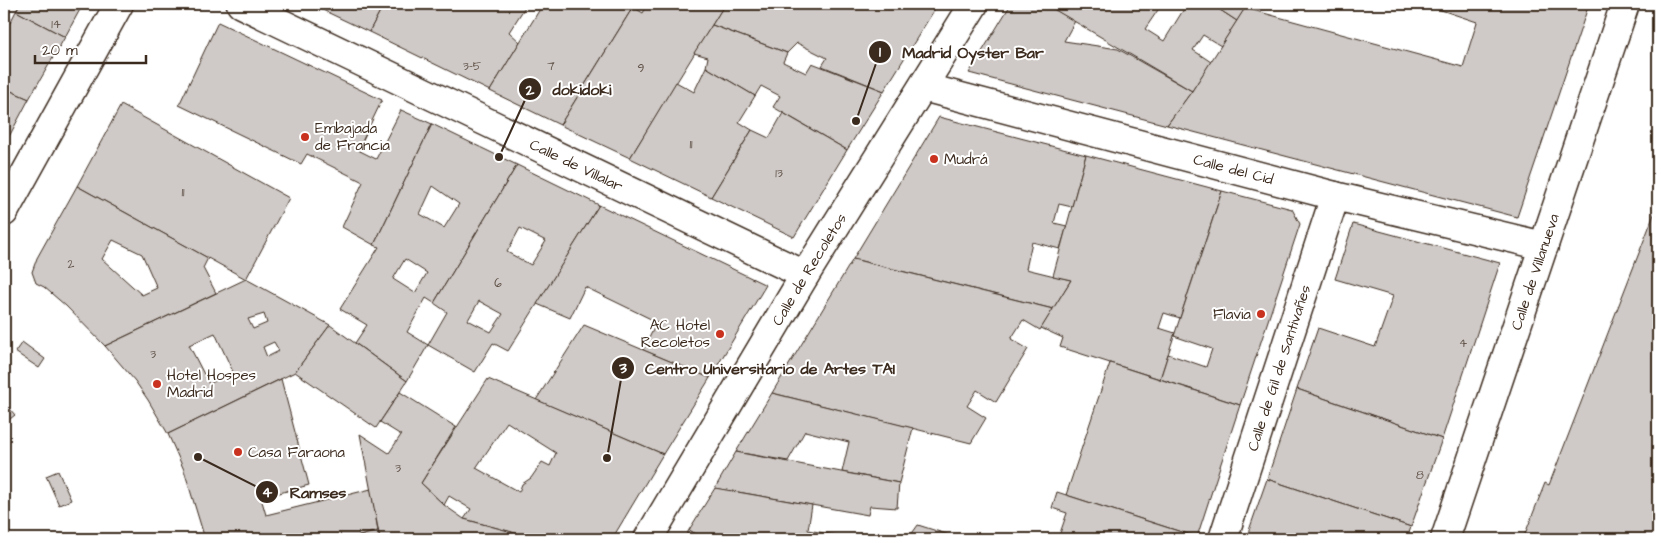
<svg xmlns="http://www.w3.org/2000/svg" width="1662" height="543" font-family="'Architects Daughter',sans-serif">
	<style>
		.building { fill: #cfcac7; stroke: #3b2a1e; fill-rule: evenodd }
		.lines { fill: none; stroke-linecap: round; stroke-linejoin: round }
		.street-casing { stroke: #3b2a1e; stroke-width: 31 }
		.street { stroke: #fff; stroke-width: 28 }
		.poi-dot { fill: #c8321e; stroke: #fff; stroke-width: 2 }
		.labels { text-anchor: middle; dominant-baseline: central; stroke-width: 4; stroke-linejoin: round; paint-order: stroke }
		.number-label { font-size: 12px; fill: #605248 }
		.poi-label { font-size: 15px; fill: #3b2a1e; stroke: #fff; text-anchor: start }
		.street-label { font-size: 15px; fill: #3b2a1e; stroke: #fff }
		.leader { fill: none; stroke: #3b2a1e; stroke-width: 2 }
		.callout-dot { fill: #3b2a1e; stroke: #fff; stroke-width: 2 }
		.mark-label { font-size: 15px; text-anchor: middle; font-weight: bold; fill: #fff }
		.callout-label { font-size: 16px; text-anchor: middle; font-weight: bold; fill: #3b2a1e; stroke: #fff; stroke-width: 4; stroke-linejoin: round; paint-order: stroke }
	</style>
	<rect width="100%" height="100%" fill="#fff"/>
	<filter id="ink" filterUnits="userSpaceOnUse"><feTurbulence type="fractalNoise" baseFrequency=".02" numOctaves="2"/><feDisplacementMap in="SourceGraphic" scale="10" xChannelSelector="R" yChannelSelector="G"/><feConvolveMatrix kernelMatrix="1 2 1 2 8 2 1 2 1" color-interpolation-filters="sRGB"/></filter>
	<g filter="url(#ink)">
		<g class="building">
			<polygon points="20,4 83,4 65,37 16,11"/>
			<polygon points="310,4 384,4 369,32"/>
			<polygon points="384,4 527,4 509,32 520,42 490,91 369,32"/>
			<polygon points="543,4 629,4 633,7 560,125 490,91"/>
			<polygon points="648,4 725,4 630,158 560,125 633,7 643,13"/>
			<polygon points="725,4 741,4 749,9 753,4 938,4 884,91 822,66 827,58 797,43 787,53 712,25"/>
			<polygon points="1011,4 1045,4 1075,21 1064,41 1118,49 1192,91 1167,125 969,73"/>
			<polygon points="1045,4 1162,4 1145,29 1164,41 1187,4 1211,4 1237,21 1221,46 1203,35 1193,50 1211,62 1192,91"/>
			<polygon points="1211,4 1248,4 1237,21"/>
			<polygon points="1423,4 1589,4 1517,217 1167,125 1192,91 1245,8 1463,67 1477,22"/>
			<polygon points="16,11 65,37 29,99 4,88 4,19 10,23"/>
			<polygon points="218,22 382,100 358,150 376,159 401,110 432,124 374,245 342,227 363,182 307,154 301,164 179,105"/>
			<polygon points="712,25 787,53 783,62 806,73 812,63 884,91 847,150 773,107 780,96 761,86 755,96 706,67 708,57 694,53"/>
			<polygon points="706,67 755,96 739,122 752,130 711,197 630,158 676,82 694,92"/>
			<polygon points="4,88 29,99 4,146"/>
			<polygon points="121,105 289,198 246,279 77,186"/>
			<polygon points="783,113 847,150 794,237 711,197 752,130 769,138"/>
			<polygon points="939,117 1086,155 1072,207 1059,204 1054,223 1067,226 1060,249 1032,242 1026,269 1071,280 1053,309 853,259"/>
			<path d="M 432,124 L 517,165 L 434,303 L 426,298 L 407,332 L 428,345 L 407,381 L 355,343 L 367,325 L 340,309 L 379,247 L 374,245 ZM 433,186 L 459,204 L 444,228 L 420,214 ZM 405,259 L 427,273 L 415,293 L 393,279 Z"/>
			<polygon points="1086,155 1222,191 1180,318 1164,313 1159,328 1175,333 1160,379 1060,347 1063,338 1041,328 1071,280 1053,276"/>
			<path d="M 517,165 L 599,205 L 508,351 L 493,343 L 475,372 L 428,345 L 447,312 L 434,303 ZM 520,228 L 546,241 L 531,265 L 507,252 ZM 479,301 L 503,314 L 491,332 L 468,320 Z"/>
			<path d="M 77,186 L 208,258 L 203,268 L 216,293 L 105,346 L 66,306 L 44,287 L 36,283 L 32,272 L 37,258 ZM 113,240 L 142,254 L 157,288 L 142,295 L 102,259 Z"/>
			<polygon points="1222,191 1292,209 1300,224 1240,405 1160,379 1168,354 1206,367 1212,349 1174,336"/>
			<polygon points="1658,204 1658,539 1523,539 1545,483 1549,485"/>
			<polygon points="599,205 766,285 710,378 643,350 657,322 585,287 570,318 537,304"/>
			<polygon points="1353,224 1500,263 1442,439 1297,389 1318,328 1375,347 1393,296 1335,279"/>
			<polygon points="853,259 1053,309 1040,330 1023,320 1011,339 1028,349 996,402 977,390 967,406 986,418 971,443 772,393"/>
			<path d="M 246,279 L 330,325 L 295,372 L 168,434 L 148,400 L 135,381 L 105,346 ZM 264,314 L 267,323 L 253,329 L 248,319 ZM 215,333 L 233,372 L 209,384 L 189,345 ZM 274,342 L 279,351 L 267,357 L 263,347 Z"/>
			<polygon points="330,325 407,381 376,428 295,372"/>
			<polygon points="584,325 710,378 663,454 536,400"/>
			<polygon points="22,342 45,359 39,368 15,352"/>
			<polygon points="1110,363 1240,405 1197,537 1066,495"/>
			<polygon points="281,379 309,485 261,498 266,515 371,489 378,531 349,539 205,539 184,470 168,434"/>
			<path d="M 488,379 L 663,454 L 612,539 L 537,539 L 464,519 L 471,509 L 449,496 L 444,505 L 421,483 ZM 507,422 L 556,453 L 550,466 L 542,462 L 531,478 L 522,484 L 519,492 L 476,468 Z"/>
			<polygon points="1297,389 1442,439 1411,527 1267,479"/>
			<polygon points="400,392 456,427 421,483 444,505 464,519 512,532 511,539 380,539 360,434 389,453 401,435 380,422"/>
			<polygon points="772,393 913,428 899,483 842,472 849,442 805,431 788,461 736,452"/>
			<polygon points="4,402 15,415 5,423 4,422"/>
			<polygon points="736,452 899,483 897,508 870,506 868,515 715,488"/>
			<polygon points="58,471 71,500 59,505 46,476"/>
			<polygon points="1267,479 1411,527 1407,539 1246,539"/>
			<polygon points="715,488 812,505 808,530 857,539 769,539 762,535 760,539 705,539 689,530"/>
			<polygon points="1057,492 1197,537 1196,539 1058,539 1067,513 1052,508"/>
			<polygon points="918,525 962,539 908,539"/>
			<polygon points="689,530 705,539 684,539"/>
			<polygon points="378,531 380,539 349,539"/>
		</g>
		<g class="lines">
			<defs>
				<g id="street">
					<path id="s1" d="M 241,4 L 805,275"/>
					<path id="s2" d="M 923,87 L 1335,196 L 1544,246"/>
					<polyline points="4,212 119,4"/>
					<path id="s3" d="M 648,539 L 805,275 L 974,4"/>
					<path id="s4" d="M 1223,539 L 1335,196"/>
					<path id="s5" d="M 1445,539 L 1625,4"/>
				</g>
			</defs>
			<use href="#street" class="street-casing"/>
			<use href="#street" class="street"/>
		</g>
	</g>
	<g class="poi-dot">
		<circle cx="305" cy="137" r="5"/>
		<circle cx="934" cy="159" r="5"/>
		<circle cx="1261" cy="314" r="5"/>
		<circle cx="720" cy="334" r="5"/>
		<circle cx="157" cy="384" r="5"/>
		<circle cx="238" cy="452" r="5"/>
	</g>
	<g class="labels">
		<g class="number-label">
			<text x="56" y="24">14</text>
			<text x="472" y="66">3-5</text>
			<text x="551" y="66">7</text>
			<text x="641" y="68">9</text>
			<text x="691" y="144">11</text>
			<text x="779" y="173">13</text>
			<text x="183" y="192">11</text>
			<text x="71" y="264">2</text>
			<text x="498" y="283">6</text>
			<text x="1463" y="343">4</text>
			<text x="153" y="354">3</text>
			<text x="398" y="468">3</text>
			<text x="1420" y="475">8</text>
		</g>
		<g class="poi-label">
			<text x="315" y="128">Embajada<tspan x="315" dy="17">de Francia</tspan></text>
			<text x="944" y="159">Mudrá</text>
			<text x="1251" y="314" text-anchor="end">Flavia</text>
			<text x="710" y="325" text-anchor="end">AC Hotel<tspan x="710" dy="17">Recoletos</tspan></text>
			<text x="167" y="375">Hotel Hospes<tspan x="167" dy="17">Madrid</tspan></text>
			<text x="248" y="452">Casa Faraona</text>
		</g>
		<g class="street-label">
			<text stroke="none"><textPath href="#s1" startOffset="372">Calle de Villalar</textPath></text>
			<text stroke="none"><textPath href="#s2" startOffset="321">Calle del Cid</textPath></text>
			<text stroke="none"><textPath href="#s3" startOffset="314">Calle de Recoletos</textPath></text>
			<text stroke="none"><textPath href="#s5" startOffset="282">Calle de Villanueva</textPath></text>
			<text stroke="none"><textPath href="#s4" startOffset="180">Calle de Gil de Santivañes</textPath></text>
		</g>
	</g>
	<path class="leader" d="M856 121L880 52M499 157L530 89M607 458L623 368M198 457L267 492"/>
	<g class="callout-dot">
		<circle cx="856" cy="121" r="5"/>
		<circle cx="499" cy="157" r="5"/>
		<circle cx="607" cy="458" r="5"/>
		<circle cx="198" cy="457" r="5"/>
		<circle cx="880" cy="52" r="12"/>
		<circle cx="530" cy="89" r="12"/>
		<circle cx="623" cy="368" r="12"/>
		<circle cx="267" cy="492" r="12"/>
	</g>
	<g class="mark-label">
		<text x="880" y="57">1</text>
		<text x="530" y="95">2</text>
		<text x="623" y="373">3</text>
		<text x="267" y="497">4</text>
	</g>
	<g class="callout-label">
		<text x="973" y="58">Madrid Oyster Bar</text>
		<text x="582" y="95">dokidoki</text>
		<text x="770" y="374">Centro Universitario de Artes TAI</text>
		<text x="318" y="498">Ramses</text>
	</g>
	<rect width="1662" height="543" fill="none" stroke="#fff" stroke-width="20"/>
	<rect x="10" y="10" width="1642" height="523" fill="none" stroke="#3b2a1e" stroke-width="2" filter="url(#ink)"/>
	<path d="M35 55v8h111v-8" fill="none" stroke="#3b2a1e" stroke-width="2.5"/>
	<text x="42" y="55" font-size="15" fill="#3b2a1e" stroke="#ffffff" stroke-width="4" paint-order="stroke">20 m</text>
</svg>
